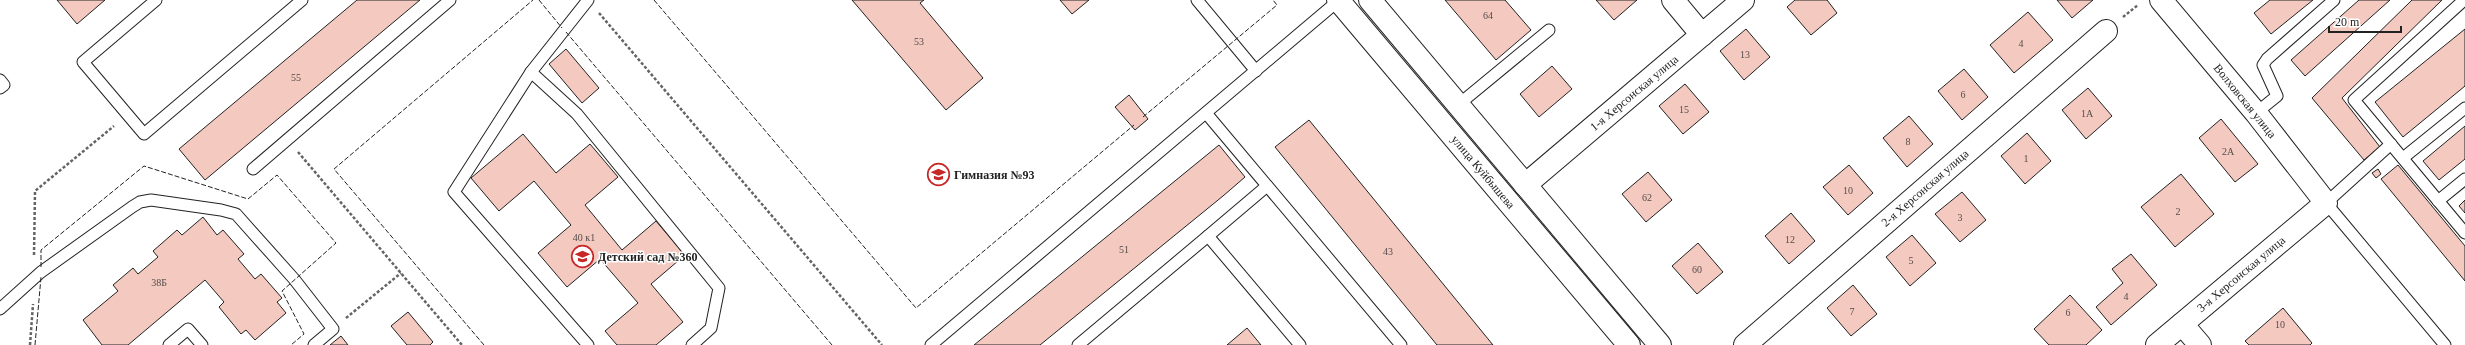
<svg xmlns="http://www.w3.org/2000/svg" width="2465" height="345" font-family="Georgia,serif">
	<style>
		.building { fill: #f3c9c0; stroke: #222 }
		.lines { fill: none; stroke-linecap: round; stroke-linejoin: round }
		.service-casing { stroke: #222; stroke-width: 13 }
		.minor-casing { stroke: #222; stroke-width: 24 }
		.secondary-casing { stroke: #222; stroke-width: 24 }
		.path { stroke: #646464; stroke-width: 2.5; stroke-dasharray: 3 2; stroke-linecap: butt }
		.service { stroke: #fff; stroke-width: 11 }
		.minor { stroke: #fff; stroke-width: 22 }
		.secondary { stroke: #fff; stroke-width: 22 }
		.fence { stroke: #222; stroke-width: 1; stroke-dasharray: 5 2; stroke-linecap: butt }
		.labels { text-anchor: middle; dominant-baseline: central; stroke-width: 3; stroke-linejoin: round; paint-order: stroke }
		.number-label { font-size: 10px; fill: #564c4a }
		.street-label { font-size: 12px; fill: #222; stroke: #fff }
		.poi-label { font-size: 12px; font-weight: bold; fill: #222; stroke: #fff; text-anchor: start }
	</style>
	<rect width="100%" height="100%" fill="#fff"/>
	<g class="building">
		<polygon points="57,0 105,0 77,24"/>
		<polygon points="357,0 420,0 205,180 179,149"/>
		<polygon points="852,0 924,0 920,3 983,78 946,110"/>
		<polygon points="1060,0 1089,0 1072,14"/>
		<polygon points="1445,0 1505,0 1531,30 1496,60"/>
		<polygon points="1596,0 1637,0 1614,20"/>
		<polygon points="1795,0 1827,0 1837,13 1811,35 1787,7"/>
		<polygon points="2057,0 2093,0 2072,18"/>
		<polygon points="2270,0 2313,0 2271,34 2254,13"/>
		<polygon points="2359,0 2390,0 2305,76 2291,60"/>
		<polygon points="2412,0 2442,0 2342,98 2380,147 2364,160 2312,98"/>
		<polygon points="2028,12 2053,40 2014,73 1990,45"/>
		<polygon points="1746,29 1770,57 1744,80 1720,51"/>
		<polygon points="2465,29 2465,86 2403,137 2375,102"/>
		<polygon points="566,49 599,88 582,103 549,64"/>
		<polygon points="1552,66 1572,89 1539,117 1520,94"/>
		<polygon points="1964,69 1988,97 1962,120 1938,91"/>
		<polygon points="1685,84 1709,112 1683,134 1659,106"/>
		<polygon points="2088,88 2112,116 2086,139 2062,110"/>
		<polygon points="1129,95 1148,119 1135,130 1115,107"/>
		<polygon points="1909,116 1933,144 1907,167 1883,138"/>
		<polygon points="2221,119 2258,164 2235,182 2199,138"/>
		<polygon points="1309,120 1435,274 1493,345 1437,345 1275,147"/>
		<polygon points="2465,126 2465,159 2439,180 2423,161"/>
		<polygon points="2027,133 2051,161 2025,184 2001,156"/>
		<polygon points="523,134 556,173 590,144 618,177 585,205 622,250 656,221 685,255 651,284 683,322 656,345 617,345 605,331 638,303 600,259 567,287 538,253 571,225 534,181 499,211 471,178"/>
		<polygon points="1219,145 1245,177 1223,196 1040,345 974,345"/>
		<polygon points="1849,165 1873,193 1848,215 1823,187"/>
		<polygon points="2398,165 2465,246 2465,281 2381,179"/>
		<polygon points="2378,169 2381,174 2376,178 2372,173"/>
		<polygon points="1648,172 1672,200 1646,222 1622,194"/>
		<polygon points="2181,174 2214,214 2175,247 2141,207"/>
		<polygon points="1962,192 1986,220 1960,242 1935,214"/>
		<polygon points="2465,200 2465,213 2459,206"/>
		<polygon points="1791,213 1815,241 1789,264 1765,236"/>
		<polygon points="203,217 217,235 223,230 244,254 238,259 255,279 261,274 282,298 277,302 286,313 255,340 246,330 241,334 219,307 224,302 205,280 128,345 102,345 83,320 118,291 113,285 133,268 138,274 158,257 153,251 177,230 182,235"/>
		<polygon points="1912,235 1936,263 1910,286 1886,257"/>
		<polygon points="1698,243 1723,272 1697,294 1672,266"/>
		<polygon points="2131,254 2157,285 2111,325 2096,307 2123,283 2112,269"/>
		<polygon points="1853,285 1877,314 1851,336 1827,308"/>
		<polygon points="2070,295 2102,330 2086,345 2049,345 2034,329"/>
		<polygon points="2283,308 2312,343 2310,345 2249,345 2245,341"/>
		<polygon points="408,312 433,342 430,345 407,345 391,326"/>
		<polygon points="1247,328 1261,345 1227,345"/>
		<polygon points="341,336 348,345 330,345"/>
	</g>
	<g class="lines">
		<defs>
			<g id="service">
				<polyline points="156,0 83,62 144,134 302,0"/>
				<polyline points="1197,0 1256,71"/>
				<polyline points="2464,0 2354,100 2465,233"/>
				<polyline points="531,72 577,114 719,288 711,328 692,345"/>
				<polyline points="0,80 4,85 0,88"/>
				<polyline points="1458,105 1549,30"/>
				<polyline points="1206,113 1401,345"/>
				<polyline points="2256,113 2277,96 2263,65 2267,59 2334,0"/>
				<polyline points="2391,144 2326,203 2445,345"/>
				<polyline points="2403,158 2465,108"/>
				<polyline points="253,169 450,0"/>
				<polyline points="2438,201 2465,179"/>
				<polyline points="1208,236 1267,186"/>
				<polyline points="0,309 41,272 132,207 140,202 151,200 221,210 236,214 294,279 333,329 314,345"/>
				<polyline points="169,345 188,329 202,345"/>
				<polyline points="588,345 454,192 531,72 588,0"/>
				<polyline points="931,345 1338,1"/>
				<polyline points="1078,345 1208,236 1300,345"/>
			</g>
			<g id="minor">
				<polyline points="1673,0 1702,35"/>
				<polyline points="1525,185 1743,0"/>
				<polyline points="2182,324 2200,345"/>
				<polyline points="1745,345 2106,31"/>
				<polyline points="2157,345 2326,203 2256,113 2161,0"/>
			</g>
			<g id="secondary">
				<polyline points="1338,0 1629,345"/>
				<polyline points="1370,0 1660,345"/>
			</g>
		</defs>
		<use href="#service" class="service-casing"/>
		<use href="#minor" class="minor-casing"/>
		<use href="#secondary" class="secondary-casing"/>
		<g class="path">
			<polyline points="599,13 882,345"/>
			<polyline points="2123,17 2138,5"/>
			<polyline points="298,152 462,345"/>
			<polyline points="34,255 35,191 114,126"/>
			<polyline points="346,318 401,273"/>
			<polyline points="30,345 33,304"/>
		</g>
		<use href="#service" class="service"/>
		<use href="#minor" class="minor"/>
		<use href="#secondary" class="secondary"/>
		<g class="fence">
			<polyline points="539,0 562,28"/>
			<polyline points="654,0 916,308 1134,125"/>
			<polyline points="566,32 832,345"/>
			<polyline points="1143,117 1277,5 1273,0"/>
			<polyline points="41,267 41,250 144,166 248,199 277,175 336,243 282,291 304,334 291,345"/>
			<polyline points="35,345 41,277"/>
			<polyline points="484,345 334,169 533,0"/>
		</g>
	</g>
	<defs>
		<symbol id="school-ring" viewBox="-11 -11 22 22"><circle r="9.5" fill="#fff" stroke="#c62828" stroke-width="1.5"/><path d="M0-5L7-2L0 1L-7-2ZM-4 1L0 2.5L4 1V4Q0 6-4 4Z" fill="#c62828"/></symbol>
	</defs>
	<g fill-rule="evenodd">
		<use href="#school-ring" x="926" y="162" width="25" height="25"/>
		<use href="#school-ring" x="570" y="244" width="25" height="25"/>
	</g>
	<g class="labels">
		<g class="number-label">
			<text x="1488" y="15">64</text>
			<text x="919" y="41">53</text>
			<text x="2021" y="43">4</text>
			<text x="1745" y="54">13</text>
			<text x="296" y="77">55</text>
			<text x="1963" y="94">6</text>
			<text x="1684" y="109">15</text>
			<text x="2087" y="113">1А</text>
			<text x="1908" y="141">8</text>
			<text x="2228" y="151">2А</text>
			<text x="2026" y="158">1</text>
			<text x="1848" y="190">10</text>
			<text x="1647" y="197">62</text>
			<text x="2178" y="211">2</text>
			<text x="1960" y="217">3</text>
			<text x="584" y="237">40 к1</text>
			<text x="1790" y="239">12</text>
			<text x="1124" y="249">51</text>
			<text x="1388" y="251">43</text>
			<text x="1911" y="260">5</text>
			<text x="1697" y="269">60</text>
			<text x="159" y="282">38Б</text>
			<text x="2126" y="296">4</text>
			<text x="1852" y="311">7</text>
			<text x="2068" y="312">6</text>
			<text x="2280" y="324">10</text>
		</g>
		<g class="street-label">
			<text transform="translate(1634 93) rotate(-40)">1-я Херсонская улица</text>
			<text transform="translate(2245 101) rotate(51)">Волховская улица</text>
			<text transform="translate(1483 172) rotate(50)">улица Куйбышева</text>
			<text transform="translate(1925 188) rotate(-41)">2-я Херсонская улица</text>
			<text transform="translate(2241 274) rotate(-40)">3-я Херсонская улица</text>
		</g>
		<g class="poi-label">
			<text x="954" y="175">Гимназия №93</text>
			<text x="598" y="257">Детский сад №360</text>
		</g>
	</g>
	<path d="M2329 26v6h72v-6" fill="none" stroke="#222222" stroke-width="2"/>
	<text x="2335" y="26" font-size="12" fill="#222222" stroke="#ffffff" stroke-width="3" paint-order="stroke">20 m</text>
</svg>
